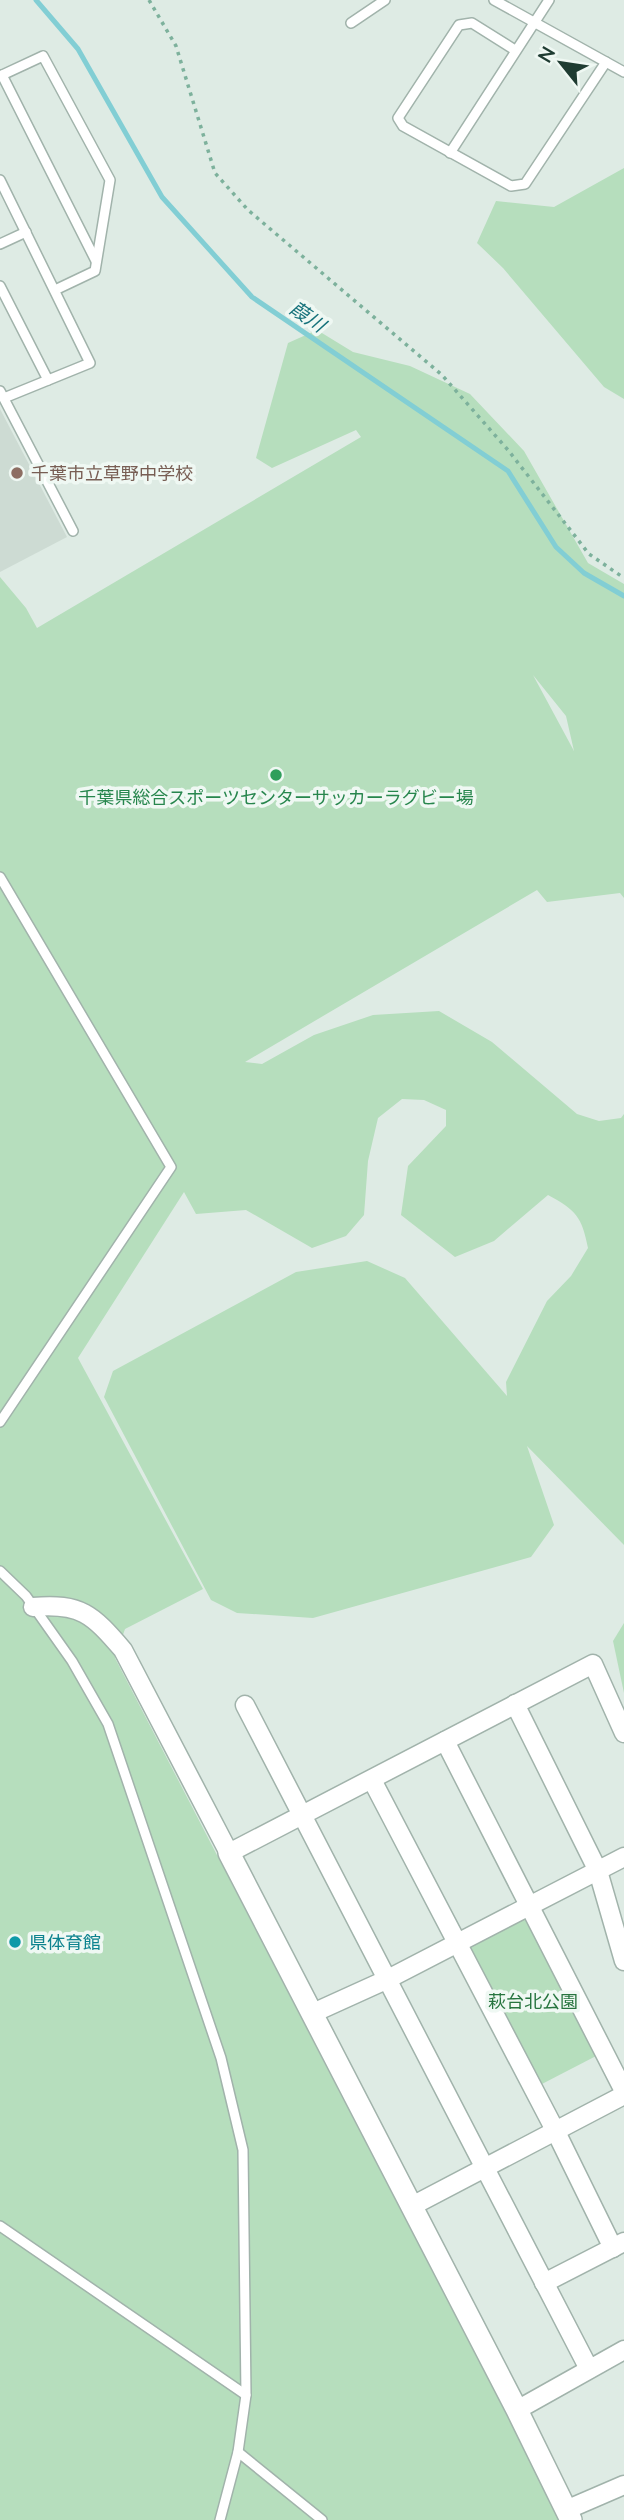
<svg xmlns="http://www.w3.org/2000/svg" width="624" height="2520" font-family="Lato,'Noto Sans JP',sans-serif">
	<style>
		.built { fill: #cddbd3 }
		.green { fill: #b6debd; fill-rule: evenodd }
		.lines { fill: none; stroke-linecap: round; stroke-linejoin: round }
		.stream { stroke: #82ced4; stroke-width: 5 }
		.service-casing { stroke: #a1b3ab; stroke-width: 12 }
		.minor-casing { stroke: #a1b3ab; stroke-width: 21 }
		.tertiary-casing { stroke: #a1b3ab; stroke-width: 24 }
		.path { stroke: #7db19c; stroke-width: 3.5; stroke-dasharray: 3.5 5; stroke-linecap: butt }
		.service { stroke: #fff; stroke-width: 9 }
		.minor { stroke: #fff; stroke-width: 18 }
		.tertiary { stroke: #fff; stroke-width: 21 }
		.education-dot { fill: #8d6e63; stroke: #eff8f3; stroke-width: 2.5 }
		.leisure-dot { fill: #2e9e5b; stroke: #eff8f3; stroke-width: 2.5 }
		.culture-dot { fill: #0f9aa8; stroke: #eff8f3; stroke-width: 2.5 }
		.labels { text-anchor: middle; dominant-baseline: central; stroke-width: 7; stroke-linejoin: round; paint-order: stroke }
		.education-label { font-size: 18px; fill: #785e54; stroke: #eff8f3; text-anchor: start }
		.leisure-label { font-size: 18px; fill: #27864d; stroke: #eff8f3 }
		.culture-label { font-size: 18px; fill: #0d838f; stroke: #eff8f3; text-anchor: start }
		.park-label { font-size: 18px; fill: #27753f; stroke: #eff8f3 }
		.water-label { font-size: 19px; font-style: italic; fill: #16727b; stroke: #eff8f3 }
	</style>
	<rect width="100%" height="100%" fill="#deebe4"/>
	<polygon class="built" points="0,409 67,537 0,572"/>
	<g class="green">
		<polygon points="624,168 624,399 604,387 503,268 477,243 496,201 554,207"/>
		<path d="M 317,330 L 353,352 L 410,366 L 470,394 L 524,451 L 588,563 L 624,584 L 624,898 L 620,893 L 547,902 L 537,890 L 245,1062 L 262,1064 L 314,1035 L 373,1015 L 439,1011 L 492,1042 L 577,1114 L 599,1121 L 621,1118 L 624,1114 L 624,1545 L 527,1446 L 554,1525 L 531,1557 L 313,1618 L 237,1613 L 211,1600 L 104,1397 L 113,1371 L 296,1272 L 367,1261 L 405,1278 L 507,1396 L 506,1382 L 547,1301 L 571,1276 L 588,1248 C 582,1217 576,1210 548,1195 L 494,1241 L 455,1257 L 401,1215 L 408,1166 L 446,1126 L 446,1110 L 424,1100 L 402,1099 L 378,1118 L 368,1161 L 364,1215 L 346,1236 L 312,1248 L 246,1210 L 196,1214 L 184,1192 L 78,1358 L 203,1589 L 125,1629 L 115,1658 L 561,2520 L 0,2520 L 0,577 L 26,608 L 37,628 L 361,437 L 356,430 L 272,468 L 256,458 L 288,343 ZM 533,675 L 566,716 L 574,751 Z"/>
		<polygon points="624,1623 624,1693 613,1641"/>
		<polygon points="527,1916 598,2055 540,2085 469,1946"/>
	</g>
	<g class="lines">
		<polyline class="stream" points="36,0 78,49 162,197 252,297 508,471 556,547 584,573 624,596"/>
		<defs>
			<g id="service">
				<polyline points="494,0 624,72"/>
				<polyline points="351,23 385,0"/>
				<polyline points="515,50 472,23 459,25 398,118 403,126 511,186 525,184 606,62"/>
				<polyline points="2,75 96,261"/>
				<polyline points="0,76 43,56 110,180 95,271 55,290"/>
				<polyline points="450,153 549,0"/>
				<polyline points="0,180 90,363 4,398"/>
				<polyline points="0,244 26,232"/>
				<polyline points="0,286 48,380"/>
				<polyline points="0,391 73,531"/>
				<polyline points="0,877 171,1167 0,1422"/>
				<polyline points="0,1571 26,1596 72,1661 108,1724 221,2058 243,2150 246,2395 238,2452 220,2520"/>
				<polyline points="0,2226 246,2395"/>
				<polyline points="238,2452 322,2520"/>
			</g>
			<g id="minor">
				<path d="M 33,1607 C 81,1603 92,1614 123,1650 L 229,1853 L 593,1664 L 624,1733"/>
				<polyline points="515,1704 598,1871 624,1961"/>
				<polyline points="245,1705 589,2369"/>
				<polyline points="445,1741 624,2091"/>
				<polyline points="372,1780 556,2132 613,2248"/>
				<polyline points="313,2013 388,1979 624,1857"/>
				<polyline points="412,2206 624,2095"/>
				<polyline points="544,2283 624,2242"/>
				<polyline points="517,2410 624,2350"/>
				<polyline points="566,2510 624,2485"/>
			</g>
			<polyline id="tertiary" points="229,1853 517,2410 571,2520"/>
		</defs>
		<use href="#service" class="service-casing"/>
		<use href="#minor" class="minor-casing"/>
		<use href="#tertiary" class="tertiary-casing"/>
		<polyline class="path" points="149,0 176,46 215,173 248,210 442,375 508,450 589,554 624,578"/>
		<use href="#service" class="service"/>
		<use href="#minor" class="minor"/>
		<use href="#tertiary" class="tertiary"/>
	</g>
	<circle class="education-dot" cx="17" cy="473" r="7"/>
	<circle class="leisure-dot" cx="276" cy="775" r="7"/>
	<circle class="culture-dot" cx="15" cy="1942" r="7"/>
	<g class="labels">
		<g class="education-label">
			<text x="31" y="473">千葉市立草野中学校</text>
		</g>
		<g class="leisure-label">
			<text x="276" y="797">千葉県総合スポーツセンターサッカーラグビー場</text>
		</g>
		<g class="culture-label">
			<text x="29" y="1942">県体育館</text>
		</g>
		<g class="park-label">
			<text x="533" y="2001">萩台北公園</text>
		</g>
		<g class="water-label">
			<text transform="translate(308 316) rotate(34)">葭川</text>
		</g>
	</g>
	<g transform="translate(561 63) rotate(300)" stroke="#eff8f3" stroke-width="5" paint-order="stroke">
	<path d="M0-5L12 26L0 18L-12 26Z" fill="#1f3c32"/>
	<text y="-10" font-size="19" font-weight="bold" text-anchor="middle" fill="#1f3c32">N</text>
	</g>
</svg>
